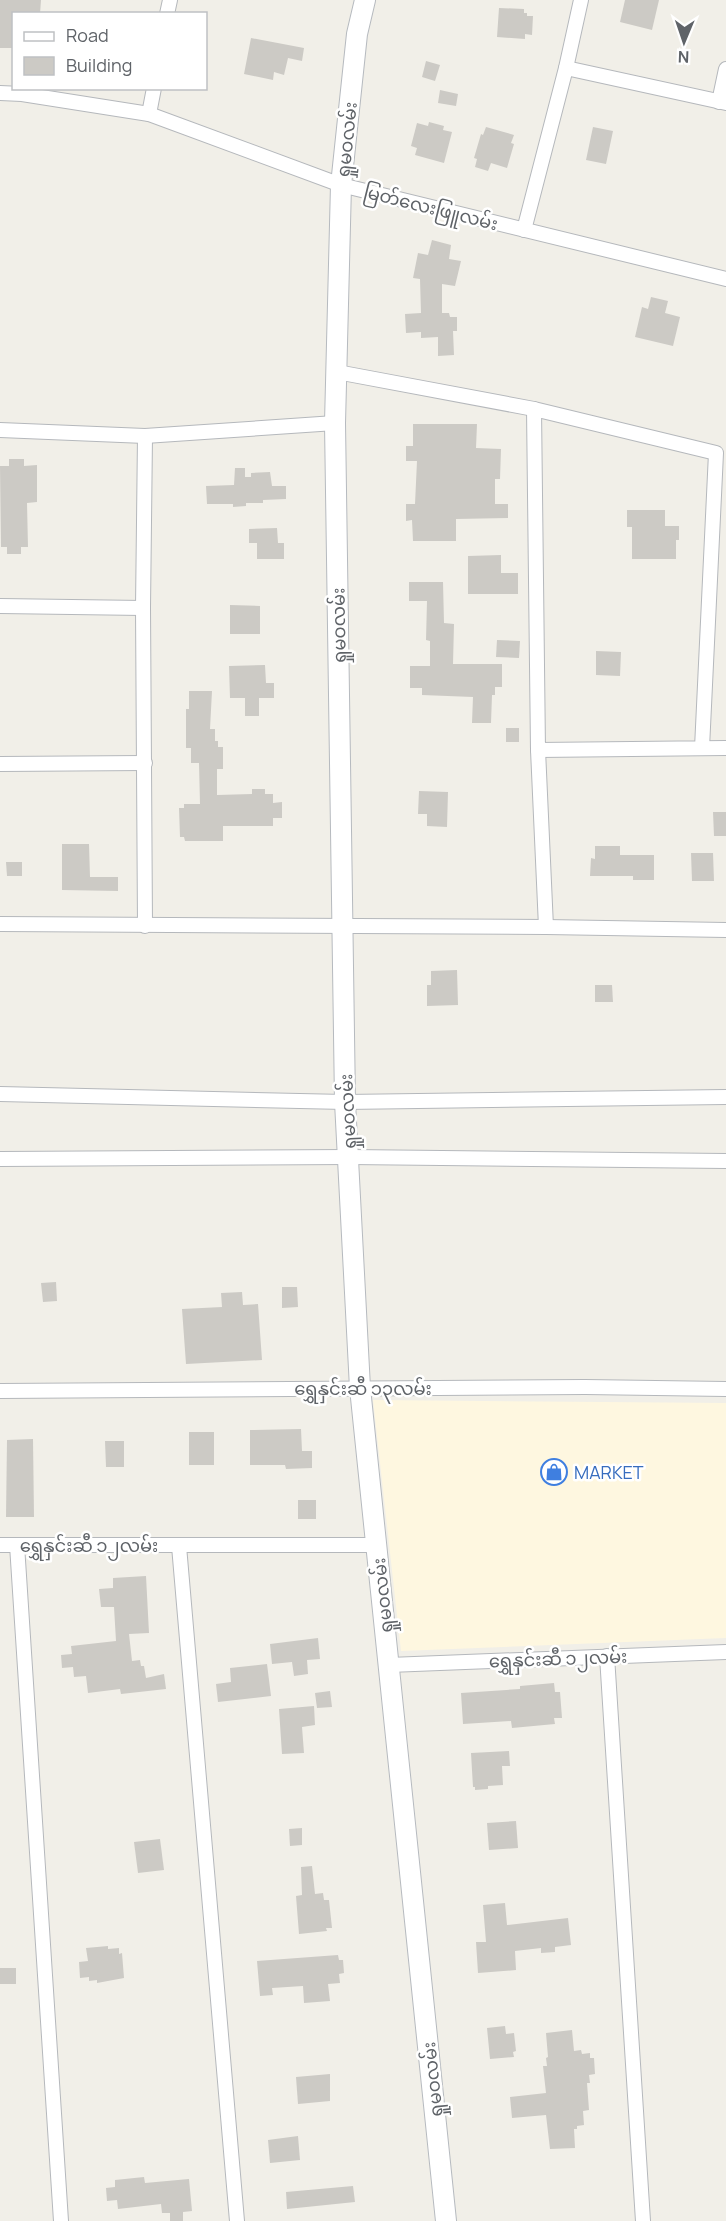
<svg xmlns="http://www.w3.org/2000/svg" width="726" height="2221" font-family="Manrope,'Noto Sans Myanmar',sans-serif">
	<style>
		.commercial { fill: #fef7e0 }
		.building { fill: #cccac5 }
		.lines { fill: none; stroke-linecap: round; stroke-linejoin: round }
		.street-casing { stroke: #b5b8bc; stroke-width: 16 }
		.secondary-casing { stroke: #b6babf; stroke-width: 22 }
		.street { stroke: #fff; stroke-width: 14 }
		.secondary { stroke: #fff; stroke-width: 20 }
		.labels { text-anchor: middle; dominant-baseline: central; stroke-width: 5; stroke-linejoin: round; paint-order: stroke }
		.street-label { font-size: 18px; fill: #5f6368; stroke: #fff }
		.shop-label { font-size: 18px; fill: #366cbe; stroke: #fff; text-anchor: start }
	</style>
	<rect width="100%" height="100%" fill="#f1efe8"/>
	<polygon class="commercial" points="373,1400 726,1403 726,1638 401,1651"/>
	<g class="building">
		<polygon points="0,0 41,0 40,14 14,14 14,48 0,48"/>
		<polygon points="625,0 659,0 652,30 620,22"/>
		<polygon points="499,8 524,9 524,13 527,13 527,16 533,16 532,35 525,34 525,39 497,37"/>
		<polygon points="251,38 304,48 302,61 288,58 284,75 274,72 273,80 244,74"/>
		<polygon points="426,61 440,65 435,81 422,77"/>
		<polygon points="440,90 458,94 456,106 438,103"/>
		<polygon points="429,122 444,126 443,130 452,132 444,163 415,155 417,148 411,146 417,123 428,126"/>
		<polygon points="486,127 514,135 511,143 514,144 507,168 491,163 488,171 475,167 477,159 474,158 481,134 483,135"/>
		<polygon points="593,127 613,131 606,164 586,160"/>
		<polygon points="432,240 451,245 449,259 461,261 455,286 442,284 442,313 449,313 450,317 457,317 457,331 453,331 454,355 438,356 438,337 421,338 421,332 406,333 405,314 421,313 420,279 413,278 418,253 428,255"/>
		<polygon points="651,297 668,301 665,313 680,317 673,346 635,337 642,307 648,309"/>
		<polygon points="413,424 477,424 476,448 501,449 500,479 495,479 495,504 508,504 508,518 456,519 456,541 413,541 412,520 406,521 406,504 415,504 417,461 406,461 406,446 413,446"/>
		<polygon points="9,459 24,459 24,466 37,465 37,502 27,503 28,547 21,547 21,554 7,554 7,547 1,547 0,466 9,466"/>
		<polygon points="235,468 245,468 245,477 251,477 251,473 270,472 272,486 286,486 286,499 263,500 263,503 246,503 246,506 233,507 233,504 207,504 206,486 234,485"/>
		<polygon points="627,510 665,510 665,526 679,526 679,540 676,540 676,559 632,559 632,527 627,527"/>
		<polygon points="277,528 278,543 284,543 284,559 257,559 257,543 249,543 249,529"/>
		<polygon points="501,555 501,573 518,573 518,594 468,594 468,556"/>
		<polygon points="409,582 443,582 444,623 454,624 453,664 502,664 502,687 495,687 495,695 492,695 491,723 472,723 473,697 422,695 422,688 410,688 410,666 430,666 430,641 426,640 427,601 409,601"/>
		<polygon points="230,605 260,606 260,634 230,634"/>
		<polygon points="497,640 520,641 519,658 496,657"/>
		<polygon points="596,651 621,652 620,676 596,675"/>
		<polygon points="265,665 266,683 274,683 274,698 259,698 259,716 245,716 245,698 230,698 229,666"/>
		<polygon points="189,691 212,691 210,729 215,729 215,741 218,741 218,747 223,747 223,769 217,769 217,795 252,794 252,789 265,789 265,794 273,794 273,803 282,802 282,818 273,818 273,826 223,826 223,841 185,841 184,837 180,837 179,808 184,808 184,804 200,804 199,763 191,763 191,748 186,748 186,709 189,709"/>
		<rect x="506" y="728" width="13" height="14"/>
		<polygon points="419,791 448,792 447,827 427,826 427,814 418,814"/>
		<polygon points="713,812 726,812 726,836 714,836"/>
		<polygon points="62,844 89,844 90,877 118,877 118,891 62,890"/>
		<polygon points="595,846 620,846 620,855 654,855 654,880 633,880 633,876 590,876 591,858 595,859"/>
		<polygon points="691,853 713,853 714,881 692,881"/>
		<polygon points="6,862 22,862 22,876 7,876"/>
		<polygon points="457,970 458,1005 427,1006 427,985 431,985 431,971"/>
		<polygon points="595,985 612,985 613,1002 595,1002"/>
		<polygon points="56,1282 57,1301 43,1302 41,1283"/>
		<polygon points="282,1287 297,1287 298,1307 282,1308"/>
		<polygon points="242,1292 243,1305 258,1304 262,1360 186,1364 182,1309 222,1307 221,1293"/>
		<polygon points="301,1429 302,1451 312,1451 312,1468 286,1469 285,1465 250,1465 250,1430"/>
		<rect x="189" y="1432" width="25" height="33"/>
		<polygon points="33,1439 34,1517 6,1517 7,1440"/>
		<polygon points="105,1441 124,1441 124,1467 106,1467"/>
		<rect x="298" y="1500" width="18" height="19"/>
		<polygon points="146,1576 149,1633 129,1634 132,1661 140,1660 141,1666 144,1666 146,1678 164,1674 166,1689 121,1694 120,1689 88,1693 86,1676 74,1677 73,1667 62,1668 61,1655 72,1654 71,1646 116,1641 114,1607 101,1607 99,1589 113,1588 113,1578"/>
		<polygon points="318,1638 320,1659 307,1660 308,1674 294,1676 292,1662 272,1664 270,1644"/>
		<polygon points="267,1664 271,1696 218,1702 216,1684 231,1682 230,1668"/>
		<polygon points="554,1683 555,1692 560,1692 562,1718 554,1718 555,1724 512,1728 511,1721 463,1724 461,1693 520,1689 520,1686"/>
		<polygon points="330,1691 332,1707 317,1708 315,1693"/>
		<polygon points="314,1706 315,1725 302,1727 304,1753 282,1754 279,1709"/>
		<polygon points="509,1751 510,1766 502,1766 503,1785 488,1786 488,1789 475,1790 475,1787 473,1787 471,1753"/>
		<polygon points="516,1821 518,1848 489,1850 487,1823"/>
		<polygon points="302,1828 302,1845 290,1846 289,1829"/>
		<polygon points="160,1839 164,1870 138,1873 134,1842"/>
		<polygon points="312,1866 315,1894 323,1893 324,1900 329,1900 332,1928 326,1928 327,1931 299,1934 296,1896 302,1895 301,1867"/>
		<polygon points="505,1903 507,1925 568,1918 571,1945 555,1947 555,1952 541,1953 541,1948 515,1951 516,1970 478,1973 476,1942 486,1942 483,1905"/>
		<polygon points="108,1946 108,1949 119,1948 119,1954 122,1953 124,1978 97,1983 97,1980 89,1981 89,1977 80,1978 79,1962 88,1961 86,1948"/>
		<polygon points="338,1955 339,1960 343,1960 344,1973 339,1974 340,1983 328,1984 330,2001 304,2003 303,1986 272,1988 273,1995 260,1996 257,1961"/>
		<rect x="0" y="1968" width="16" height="16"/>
		<polygon points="505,2026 506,2034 514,2033 516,2051 513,2052 514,2057 490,2059 487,2028"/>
		<polygon points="572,2030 574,2051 581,2050 582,2054 590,2053 590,2058 594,2058 595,2074 589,2075 590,2083 587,2083 589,2110 583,2111 584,2125 577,2126 577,2129 574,2129 575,2148 550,2149 546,2115 512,2118 510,2097 546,2093 543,2066 547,2066 546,2058 548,2057 546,2033"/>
		<polygon points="330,2074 330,2101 298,2104 296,2077"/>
		<polygon points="298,2136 300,2160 270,2163 268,2140"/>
		<polygon points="144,2177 145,2183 189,2179 192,2211 183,2212 183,2221 170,2221 170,2213 162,2213 161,2204 118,2209 117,2200 107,2201 106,2188 115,2187 115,2180"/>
		<polygon points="353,2186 355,2202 287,2209 286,2192"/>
	</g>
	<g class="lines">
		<defs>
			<g id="street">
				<polyline points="167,14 170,0"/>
				<polyline points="566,68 581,0"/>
				<polyline points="0,93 22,94 149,114 341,185 726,279"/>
				<polyline points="719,102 726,69"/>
				<polyline points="149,114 154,88"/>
				<polyline points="524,230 566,68 726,103"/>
				<polyline points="337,372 534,409"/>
				<polyline points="0,430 145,436 335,423"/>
				<polyline points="0,606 143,608"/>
				<polyline points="702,748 716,453 534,409 538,750 726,748"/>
				<polyline points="538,750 546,927"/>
				<polyline points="0,764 145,763"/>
				<polyline points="0,924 546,927 726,930"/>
				<polyline points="145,926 143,608 145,436"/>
				<polyline points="0,1094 345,1102 726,1097"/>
				<polyline points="0,1159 350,1157 726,1161"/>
				<polyline points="0,1391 585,1387 726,1389"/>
				<polyline points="0,1545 377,1545"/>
				<polyline points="17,1545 61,2221"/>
				<polyline points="179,1546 237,2221"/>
				<polyline points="607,1656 643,2221"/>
				<polyline points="389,1665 726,1652"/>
			</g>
			<polyline id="secondary" points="365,0 357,34 341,185 335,423 345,1102 360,1388 446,2221"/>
		</defs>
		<use href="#street" class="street-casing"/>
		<use href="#secondary" class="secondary-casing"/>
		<use href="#street" class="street"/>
		<use href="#secondary" class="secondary"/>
	</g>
	<defs>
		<symbol id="shop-ring" viewBox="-11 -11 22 22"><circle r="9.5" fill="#fff" stroke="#3f7fe0" stroke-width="1.5"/><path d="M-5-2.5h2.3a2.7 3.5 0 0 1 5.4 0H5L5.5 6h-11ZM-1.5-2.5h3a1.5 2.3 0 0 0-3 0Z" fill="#3f7fe0"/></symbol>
	</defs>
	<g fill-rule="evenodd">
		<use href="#shop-ring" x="539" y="1457" width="30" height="30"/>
	</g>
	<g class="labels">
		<g class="street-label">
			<text transform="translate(346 140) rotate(-84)">ရှုမဝလမ်း</text>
			<text transform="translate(431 207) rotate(14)">မြတ်လေးဖြူလမ်း</text>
			<text transform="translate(338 626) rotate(-91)">ရှုမဝလမ်း</text>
			<text transform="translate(347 1112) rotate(-93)">ရှုမဝလမ်း</text>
			<text x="363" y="1388">ရွှေနှင်းဆီ ၁၃လမ်း</text>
			<text x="89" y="1545">ရွှေနှင်းဆီ ၁၂လမ်း</text>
			<text transform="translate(382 1596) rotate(-96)">ရှုမဝလမ်း</text>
			<text transform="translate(558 1658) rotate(-2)">ရွှေနှင်းဆီ ၁၂လမ်း</text>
			<text transform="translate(432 2080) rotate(-96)">ရှုမဝလမ်း</text>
		</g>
		<g class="shop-label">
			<text x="574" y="1472">MARKET</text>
		</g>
	</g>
	<rect x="12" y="12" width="195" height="78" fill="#ffffff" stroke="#bfc1c3" stroke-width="1.5"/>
	<rect x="24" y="32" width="30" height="9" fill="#ffffff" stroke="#bfc1c3" stroke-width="1.5"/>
	<text x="66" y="42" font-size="18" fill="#5f6368">Road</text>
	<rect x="24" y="57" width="30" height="18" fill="#cccac5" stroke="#bfc1c3" stroke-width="1.5"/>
	<text x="66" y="72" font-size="18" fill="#5f6368">Building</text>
	<g transform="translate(684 42) rotate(182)" stroke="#ffffff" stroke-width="4.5" paint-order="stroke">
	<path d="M0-4.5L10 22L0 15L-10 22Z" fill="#5f6368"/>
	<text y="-9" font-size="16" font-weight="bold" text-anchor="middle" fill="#5f6368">N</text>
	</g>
</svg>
